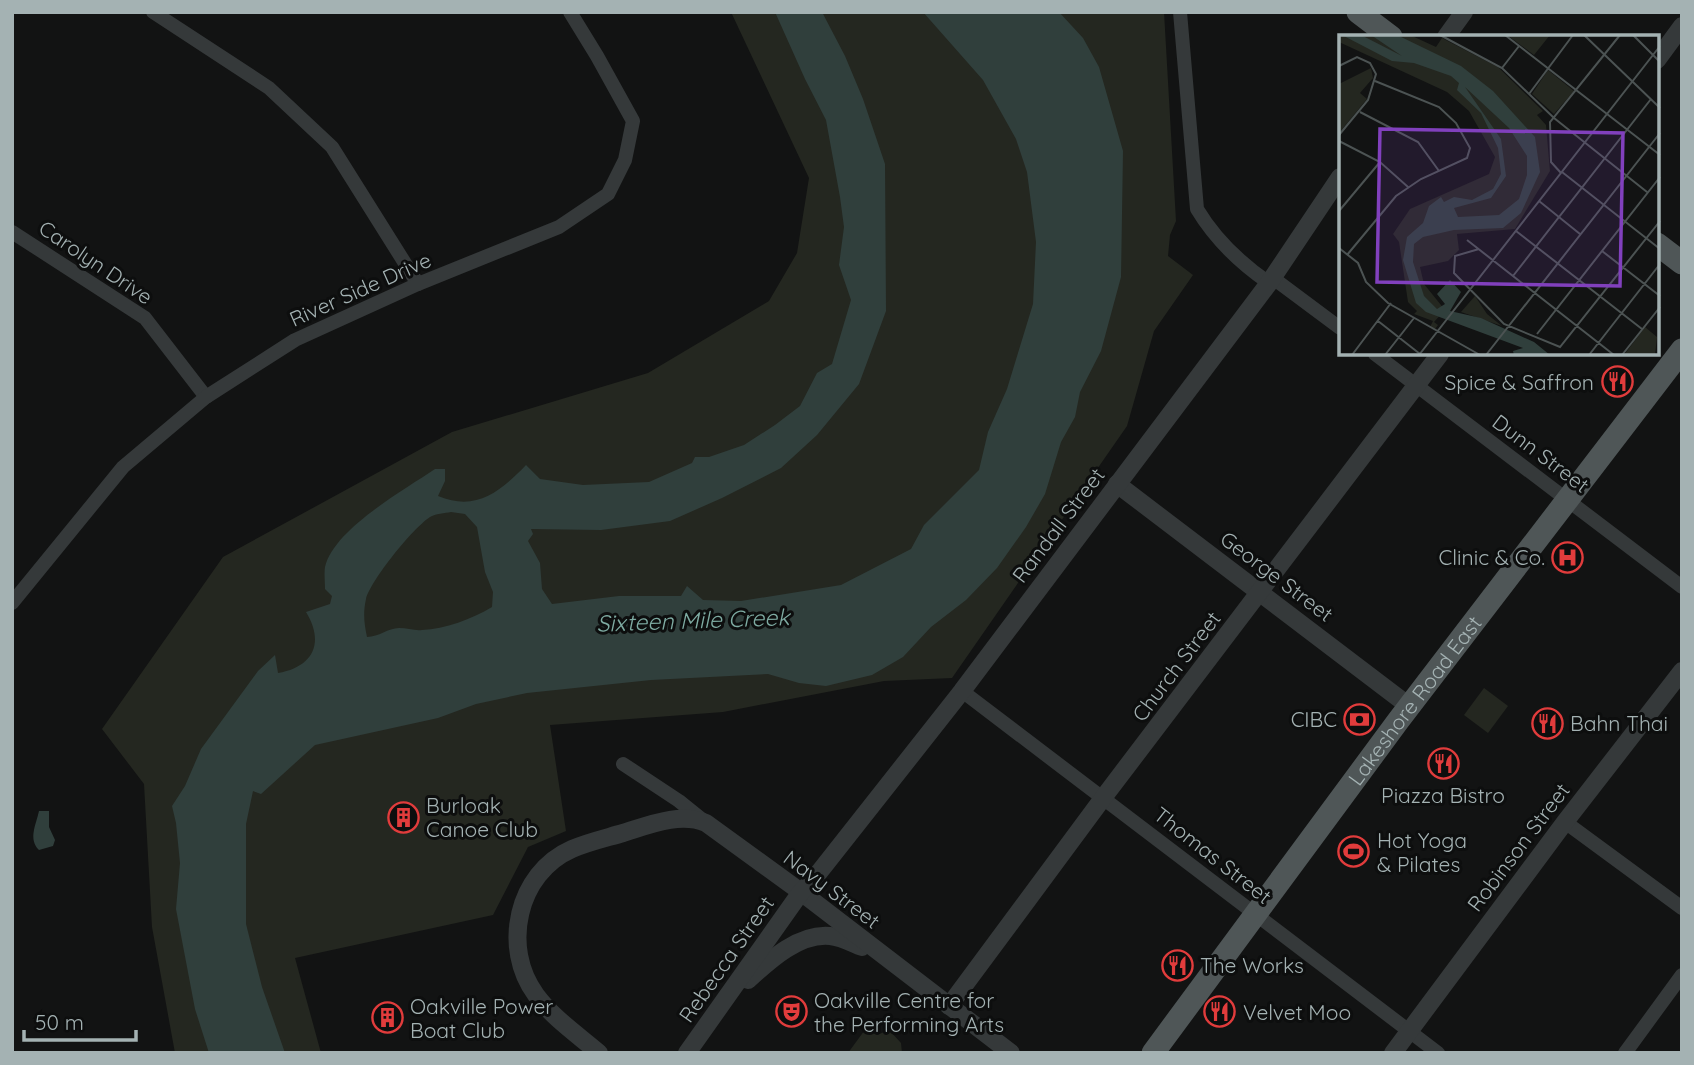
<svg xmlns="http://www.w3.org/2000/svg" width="1694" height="1065" font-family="Quicksand,sans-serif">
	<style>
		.green { fill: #242720 }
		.water { fill: #303f3c; fill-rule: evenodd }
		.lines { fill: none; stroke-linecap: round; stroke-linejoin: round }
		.minor { stroke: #35393a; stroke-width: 14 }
		.tertiary { stroke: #35393a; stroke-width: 18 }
		.primary { stroke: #4f5657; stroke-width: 23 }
		.labels { text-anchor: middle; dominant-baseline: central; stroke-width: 6; stroke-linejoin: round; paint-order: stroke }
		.street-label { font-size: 21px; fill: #a4b2b3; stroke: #0d0e0e }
		.poi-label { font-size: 21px; fill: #a4b2b3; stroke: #0d0e0e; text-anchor: start }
		.water-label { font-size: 23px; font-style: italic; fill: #7eaba2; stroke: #0d0e0e }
		.inset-road { fill: none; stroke: #4c5353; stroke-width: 2 }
		.view { fill: #8140bd; fill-opacity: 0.15; stroke: #8140bd; stroke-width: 3.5 }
		.inset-edge { fill: none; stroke: #a4b2b3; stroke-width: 3.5 }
	</style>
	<rect width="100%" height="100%" fill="#121313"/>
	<g class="green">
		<polygon points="731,12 1164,12 1176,221 1170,235 1168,256 1193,275 1154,331 1127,426 952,678 884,681 723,712 550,725 566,831 528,847 493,915 295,958 321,1053 175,1053 152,927 144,784 102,729 223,557 452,432 648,373 769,301 797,253 809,178"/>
		<polygon points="1484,688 1508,706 1488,733 1464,715"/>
		<polygon points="867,1027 877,1035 889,1030 901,1043 902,1053 848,1053"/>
	</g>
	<g class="water">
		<path d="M 775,12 L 822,12 L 845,56 L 863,99 L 885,164 L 886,311 L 859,384 L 817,435 L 781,468 L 722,498 L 670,521 L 601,530 L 531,529 L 533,534 L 528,541 L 540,563 L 542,589 L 552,604 L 619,596 L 681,596 L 687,586 L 703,600 L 741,601 L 841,585 L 911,549 L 924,525 L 979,470 L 988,432 L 1007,389 L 1033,304 L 1036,242 L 1027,172 L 1016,139 L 983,80 L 923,12 L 1059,12 L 1083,38 L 1099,67 L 1123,151 L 1121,277 L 1101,351 L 1080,392 L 1075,417 L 1061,442 L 1045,494 L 1026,527 L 997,568 L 966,600 L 931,627 L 903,657 L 872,675 L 826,686 L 799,683 L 768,674 L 651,680 L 527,693 L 476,704 L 438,718 L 315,745 L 261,794 L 253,791 L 246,824 L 246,924 L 262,987 L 285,1053 L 209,1053 L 195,1009 L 176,909 L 180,863 L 176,823 L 172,806 L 185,786 L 201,749 L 258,671 L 275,655 L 278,673 C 313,667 325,643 306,612 L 330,604 L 332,596 L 325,589 C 325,582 324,573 325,567 C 334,529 404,490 435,469 L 445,469 L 445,481 L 438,496 C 476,512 500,492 526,465 L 540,479 L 583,485 L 649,482 L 692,463 L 695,457 L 709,457 L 744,445 L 775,425 L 800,406 L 817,373 L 832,364 L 851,300 L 839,265 L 844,227 L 840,197 L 826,120 L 805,79 ZM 451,512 L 465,514 L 477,527 L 485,572 L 493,592 L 492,607 C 472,619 445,629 422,630 C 415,631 407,628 399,628 C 388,628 379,637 367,637 C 364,623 363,613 366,599 C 371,580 413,528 430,517 C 435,514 445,513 451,512 Z"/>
		<path d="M 39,811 L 49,811 L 49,827 L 55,840 L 53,846 L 39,850 C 28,839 36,825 39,811 Z"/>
	</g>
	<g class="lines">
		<g class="minor">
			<polyline points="153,12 269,88 332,147 418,284"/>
			<path d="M 1180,12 L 1197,209 C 1215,239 1240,263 1269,283"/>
			<polyline points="12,232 145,318 206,397"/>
			<polyline points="1273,278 1340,328"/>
			<polyline points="1375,354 1682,587"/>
			<polyline points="12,603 123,467 206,397 295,340 418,284 559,227 608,194 625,160 633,121 597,56 570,12"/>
			<polyline points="962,691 1438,1053"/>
			<polyline points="623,764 679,801 705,822"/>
			<polyline points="1565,822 1682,908"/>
			<polyline points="1625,1053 1682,975"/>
		</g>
		<g class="tertiary">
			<polyline points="1446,37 1464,12"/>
			<polyline points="1657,60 1682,26"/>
			<polyline points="1117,484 1409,706"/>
			<path d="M 748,980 C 770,960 799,933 830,936 C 841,937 852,943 862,947"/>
			<polyline points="949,1006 1103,798 1440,354"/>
			<path d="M 599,1053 C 578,1035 553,1018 536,995 C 501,948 517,873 572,849 C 588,842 606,838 623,833 C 649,825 680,812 706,823 L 801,892 L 1011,1053"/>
			<polyline points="687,1053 801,892 813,880 962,691 1269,283 1340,177"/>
			<polyline points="1393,1053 1565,822 1682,671"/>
		</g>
		<g class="primary">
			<polyline points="1358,12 1391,37"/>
			<polyline points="1657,244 1682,263"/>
			<path id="s1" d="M 1153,1053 L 1398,721 L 1682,350"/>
		</g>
	</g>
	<defs>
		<symbol id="restaurant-ring" viewBox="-11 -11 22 22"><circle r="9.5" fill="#0d0e0e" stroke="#e13c3c" stroke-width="1.5"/><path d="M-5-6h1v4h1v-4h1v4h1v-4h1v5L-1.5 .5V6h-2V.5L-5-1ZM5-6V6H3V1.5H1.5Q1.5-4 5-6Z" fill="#e13c3c"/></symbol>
		<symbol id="hospital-ring" viewBox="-11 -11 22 22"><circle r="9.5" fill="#0d0e0e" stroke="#e13c3c" stroke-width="1.5"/><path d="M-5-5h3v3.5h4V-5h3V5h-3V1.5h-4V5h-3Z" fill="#e13c3c"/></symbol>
		<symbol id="bank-ring" viewBox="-11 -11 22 22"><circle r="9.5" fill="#0d0e0e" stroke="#e13c3c" stroke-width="1.5"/><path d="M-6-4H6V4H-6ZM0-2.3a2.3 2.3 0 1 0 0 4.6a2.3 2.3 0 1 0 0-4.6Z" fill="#e13c3c"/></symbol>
		<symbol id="building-ring" viewBox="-11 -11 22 22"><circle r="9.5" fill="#0d0e0e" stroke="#e13c3c" stroke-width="1.5"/><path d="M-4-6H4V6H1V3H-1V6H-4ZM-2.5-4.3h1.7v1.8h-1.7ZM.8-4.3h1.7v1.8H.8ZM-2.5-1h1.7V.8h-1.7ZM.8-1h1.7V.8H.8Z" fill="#e13c3c"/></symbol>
		<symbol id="stadium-ring" viewBox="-11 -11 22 22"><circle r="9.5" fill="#0d0e0e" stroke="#e13c3c" stroke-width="1.5"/><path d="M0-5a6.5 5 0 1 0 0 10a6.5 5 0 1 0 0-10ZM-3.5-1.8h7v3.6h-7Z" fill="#e13c3c"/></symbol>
		<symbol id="theatre-ring" viewBox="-11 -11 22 22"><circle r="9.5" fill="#0d0e0e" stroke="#e13c3c" stroke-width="1.5"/><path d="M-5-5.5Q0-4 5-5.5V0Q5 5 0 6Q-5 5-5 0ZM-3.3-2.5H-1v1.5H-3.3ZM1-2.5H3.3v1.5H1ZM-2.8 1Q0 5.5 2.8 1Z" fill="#e13c3c"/></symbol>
	</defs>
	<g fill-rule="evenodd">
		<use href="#restaurant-ring" x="1600" y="364" width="35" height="35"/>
		<use href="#hospital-ring" x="1550" y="540" width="35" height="35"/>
		<use href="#bank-ring" x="1342" y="702" width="35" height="35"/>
		<use href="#restaurant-ring" x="1530" y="706" width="35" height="35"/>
		<use href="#restaurant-ring" x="1426" y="746" width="35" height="35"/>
		<use href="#building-ring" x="386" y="800" width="35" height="35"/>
		<use href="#stadium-ring" x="1336" y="834" width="35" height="35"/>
		<use href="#restaurant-ring" x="1160" y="948" width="35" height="35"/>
		<use href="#theatre-ring" x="774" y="994" width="35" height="35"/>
		<use href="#restaurant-ring" x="1202" y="994" width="35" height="35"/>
		<use href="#building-ring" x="370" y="1000" width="35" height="35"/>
	</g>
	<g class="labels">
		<g class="street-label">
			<text transform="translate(96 262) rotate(34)">Carolyn Drive</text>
			<text transform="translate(360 289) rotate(-24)">River Side Drive</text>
			<text transform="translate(1541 453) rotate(37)">Dunn Street</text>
			<text transform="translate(1058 525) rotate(-53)">Randall Street</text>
			<text transform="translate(1277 576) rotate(37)">George Street</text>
			<text transform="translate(1176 666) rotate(-53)">Church Street</text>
			<text stroke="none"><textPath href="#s1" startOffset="439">Lakeshore Road East</textPath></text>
			<text transform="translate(1518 847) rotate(-53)">Robinson Street</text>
			<text transform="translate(1213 855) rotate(38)">Thomas Street</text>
			<text transform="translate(832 889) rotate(37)">Navy Street</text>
			<text transform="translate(726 959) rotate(-55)">Rebecca Street</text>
		</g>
		<g class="poi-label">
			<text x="1594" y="382" text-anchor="end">Spice &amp; Saffron</text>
			<text x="1545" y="557" text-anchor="end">Clinic &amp; Co.</text>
			<text x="1337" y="719" text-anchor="end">CIBC</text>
			<text x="1570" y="723">Bahn Thai</text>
			<text x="1443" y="795" text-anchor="middle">Piazza Bistro</text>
			<text x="426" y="805">Burloak<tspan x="426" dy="24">Canoe Club</tspan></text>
			<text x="1377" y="840">Hot Yoga<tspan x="1377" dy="24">&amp; Pilates</tspan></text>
			<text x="1200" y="965">The Works</text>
			<text x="814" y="1000">Oakville Centre for<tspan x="814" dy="24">the Performing Arts</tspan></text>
			<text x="410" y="1006">Oakville Power<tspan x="410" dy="24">Boat Club</tspan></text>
			<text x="1243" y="1012">Velvet Moo</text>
		</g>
		<g class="water-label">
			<text transform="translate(693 620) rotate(-2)">Sixteen Mile Creek</text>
		</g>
	</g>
	<g transform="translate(1339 35)">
		<rect width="320" height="320" fill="#121313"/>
		<path d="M 0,0 L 71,0 L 97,12 L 103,3 L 159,32 L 204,76 L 198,80 L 207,90 L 211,136 L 176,194 L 118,199 L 120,215 L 109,226 L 81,232 L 85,249 L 106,275 L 95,287 L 99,290 L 96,294 L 91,292 L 94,286 L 75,279 L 78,276 L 69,267 L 60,207 L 54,199 L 71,174 L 150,139 L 156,122 L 130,76 L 108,57 L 0,7 ZM 168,0 L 211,0 L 195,20 ZM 32,33 L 34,43 L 21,58 L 28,64 L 0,98 L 0,49 ZM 209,35 L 235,56 L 215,79 L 193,59 ZM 136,261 L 148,279 L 163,291 L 122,277 ZM 306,292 L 318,302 L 316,320 L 285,320 Z" fill="#242720"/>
		<path d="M 3,0 L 22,0 L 63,21 L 32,0 L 58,0 L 122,31 L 154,56 L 196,102 L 201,137 L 182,178 L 164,193 L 115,195 L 84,202 L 75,209 L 74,227 L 85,261 L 98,274 L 106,269 L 98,259 L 111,245 L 122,257 L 111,276 L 142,283 L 195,307 L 211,320 L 175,320 L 174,316 L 184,313 L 87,277 L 77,268 L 64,225 L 68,202 L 84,188 L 90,171 L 102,162 L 105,167 L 115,162 L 133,165 L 154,154 L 162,139 L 159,113 L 142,78 L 118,55 L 120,48 L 112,41 L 75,28 L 53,26 ZM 126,52 L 170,93 L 188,121 L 188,140 L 180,164 L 160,180 L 119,182 L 115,173 L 152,163 L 167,141 L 162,104 Z" fill="#303f3c" fill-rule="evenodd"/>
		<path class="inset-road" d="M 101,0 L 163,33 L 215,83 L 308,157M 166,0 L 321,120M 245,0 L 321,73M 294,0 L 321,27M 0,31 L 18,22 L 31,28 L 37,39 L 29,65 L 0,100M 163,33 L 180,11M 190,59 L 234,0M 21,77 L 79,107 L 100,136M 0,106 L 41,127 L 69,152M 223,137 L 321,214M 222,138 L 212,127 L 211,87 L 281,0M 200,166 L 241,199M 0,176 L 41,127M 177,196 L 303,294M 128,205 L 275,320M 0,213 L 19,228 L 27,247 L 49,268 L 141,320M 140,214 L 116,221 L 115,238 L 165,289 L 221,312 L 321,186M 263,216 L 321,261M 8,220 L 57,161 L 82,144 L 128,123 L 131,113 L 117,88 L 100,72 L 36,46M 174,241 L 312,64M 39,286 L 81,319M 198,299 L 321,142M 13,320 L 52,268M 46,320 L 75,283M 80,320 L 321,11M 147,320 L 321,98M 250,320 L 321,229M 283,320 L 321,272"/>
		<path class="view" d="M 41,94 L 284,98 L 281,251 L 38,247 Z"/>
		<rect width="320" height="320" class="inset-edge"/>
	</g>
	<rect width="1694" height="1065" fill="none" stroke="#a4b2b3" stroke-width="28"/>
	<path d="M24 1030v10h112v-10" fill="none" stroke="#a4b2b3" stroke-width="3.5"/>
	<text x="35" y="1030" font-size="21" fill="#a4b2b3" stroke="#0d0e0e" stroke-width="5" paint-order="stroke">50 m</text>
</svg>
